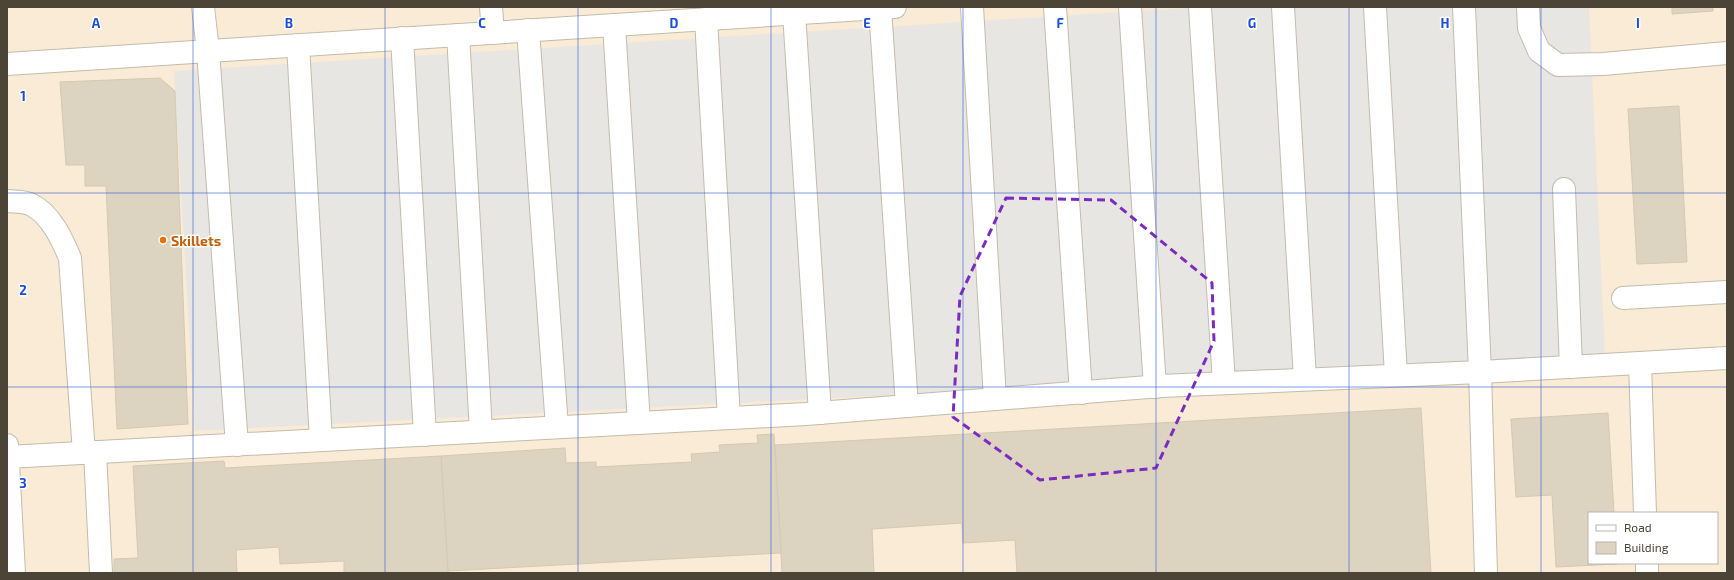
<svg xmlns="http://www.w3.org/2000/svg" width="1734" height="580" font-family="'Exo 2',sans-serif">
	<style>
		.commercial { fill: #f9ebd5; fill-rule: evenodd }
		.parking { fill: #e8e6e2 }
		.building { fill: #dcd3c1; stroke: #d5c9b1 }
		.lines { fill: none; stroke-linecap: round; stroke-linejoin: round }
		.minor-casing { stroke: #c3bcac; stroke-width: 24 }
		.minor { stroke: #fff; stroke-width: 22 }
		.marked { fill: none; stroke: #7b2cbf; stroke-width: 3; stroke-dasharray: 8 5; stroke-linejoin: round }
		.grid { fill: none; stroke: #1d4ed8; stroke-width: 1; stroke-opacity: 0.55 }
		.food-dot { fill: #e8710a; stroke: #fff; stroke-width: 1.5 }
		.labels { text-anchor: middle; dominant-baseline: central; stroke-width: 3; stroke-linejoin: round; paint-order: stroke }
		.food-label { font-size: 14px; font-weight: bold; fill: #c56008; stroke: #fff; text-anchor: start }
		.grid-label { font-size: 13px; text-anchor: middle; font-weight: bold; fill: #1d4ed8; stroke: #fff; stroke-width: 3; stroke-linejoin: round; paint-order: stroke }
	</style>
	<rect width="100%" height="100%" fill="#f6f3ea"/>
	<path class="commercial" d="M 7,7 L 1727,7 L 1727,573 L 7,573 ZM 1589,513 L 1717,513 L 1717,563 L 1589,563 Z"/>
	<polygon class="parking" points="1203,7 1589,7 1605,358 195,431 174,71"/>
	<g class="building">
		<polygon points="1672,7 1713,7 1713,11 1672,14"/>
		<polygon points="160,78 175,91 188,424 117,429 106,186 85,186 85,165 66,165 60,82"/>
		<polygon points="1679,106 1687,262 1637,264 1628,109"/>
		<polygon points="1421,408 1431,573 1017,573 1015,540 963,543 962,523 872,529 874,573 782,573 775,445"/>
		<polygon points="1608,413 1614,513 1589,513 1589,563 1617,564 1556,567 1552,495 1516,497 1511,419"/>
		<polygon points="774,434 781,553 448,571 441,456 565,448 566,463 596,462 596,467 692,462 691,454 720,452 719,445 758,443 757,435"/>
		<polygon points="441,456 448,573 344,573 344,561 280,564 279,547 236,550 237,573 114,573 114,559 138,558 133,466 224,461 225,468"/>
	</g>
	<g class="lines">
		<defs>
			<g id="minor">
				<polyline points="203,7 208,51 237,445"/>
				<polyline points="491,7 493,33"/>
				<polyline points="972,7 995,399"/>
				<polyline points="1055,7 1081,393"/>
				<polyline points="1130,7 1155,387"/>
				<polyline points="1200,7 1224,383"/>
				<polyline points="1283,7 1305,379"/>
				<polyline points="1375,7 1396,375"/>
				<polyline points="1464,7 1480,372 1486,573"/>
				<polyline points="1528,7 1529,28 1539,51 1558,65 1603,64 1727,53"/>
				<polyline points="880,8 907,406"/>
				<polyline points="794,13 820,413"/>
				<polyline points="706,19 729,418"/>
				<polyline points="614,25 639,423"/>
				<polyline points="528,30 557,427"/>
				<polyline points="458,35 481,431"/>
				<polyline points="402,38 425,435"/>
				<polyline points="298,45 321,440"/>
				<polyline points="7,64 895,7"/>
				<polyline points="1564,189 1571,367"/>
				<path d="M 7,201 C 14,202 25,201 32,205 C 51,215 62,239 70,258 L 84,453"/>
				<polyline points="1623,298 1727,292"/>
				<polyline points="1640,363 1645,513"/>
				<polyline points="7,445 14,573"/>
				<polyline points="95,452 101,573"/>
				<polyline points="7,457 806,414 1161,386 1480,372 1727,358"/>
				<polyline points="1647,563 1647,573"/>
			</g>
		</defs>
		<use href="#minor" class="minor-casing"/>
		<use href="#minor" class="minor"/>
	</g>
	<path class="marked" d="M 1006,198 L 1111,200 L 1212,283 L 1214,341 L 1156,468 L 1040,480 L 953,417 L 960,296 Z"/>
	<path class="grid" d="M 193,7 L 193,573M 385,7 L 385,573M 578,7 L 578,573M 771,7 L 771,573M 963,7 L 963,573M 1156,7 L 1156,573M 1349,7 L 1349,573M 1541,7 L 1541,573M 7,193 L 1727,193M 7,387 L 1727,387"/>
	<circle class="food-dot" cx="163" cy="240" r="4"/>
	<g class="labels">
		<g class="food-label">
			<text x="171" y="240">Skillets</text>
		</g>
	</g>
	<g class="grid-label">
		<text x="96" y="28">A</text>
		<text x="289" y="28">B</text>
		<text x="482" y="28">C</text>
		<text x="674" y="28">D</text>
		<text x="867" y="28">E</text>
		<text x="1060" y="28">F</text>
		<text x="1252" y="28">G</text>
		<text x="1445" y="28">H</text>
		<text x="1638" y="28">I</text>
		<text x="23" y="101">1</text>
		<text x="23" y="295">2</text>
		<text x="23" y="488">3</text>
	</g>
	<rect width="1734" height="580" fill="none" stroke="#4c4537" stroke-width="16"/>
	<rect x="1588" y="512" width="130" height="52" fill="#ffffff" stroke="#b7b5af"/>
	<rect x="1596" y="525" width="20" height="6" fill="#ffffff" stroke="#b7b5af"/>
	<text x="1624" y="532" font-size="12" fill="#4c4537">Road</text>
	<rect x="1596" y="542" width="20" height="12" fill="#dcd3c1" stroke="#b7b5af"/>
	<text x="1624" y="552" font-size="12" fill="#4c4537">Building</text>
</svg>
